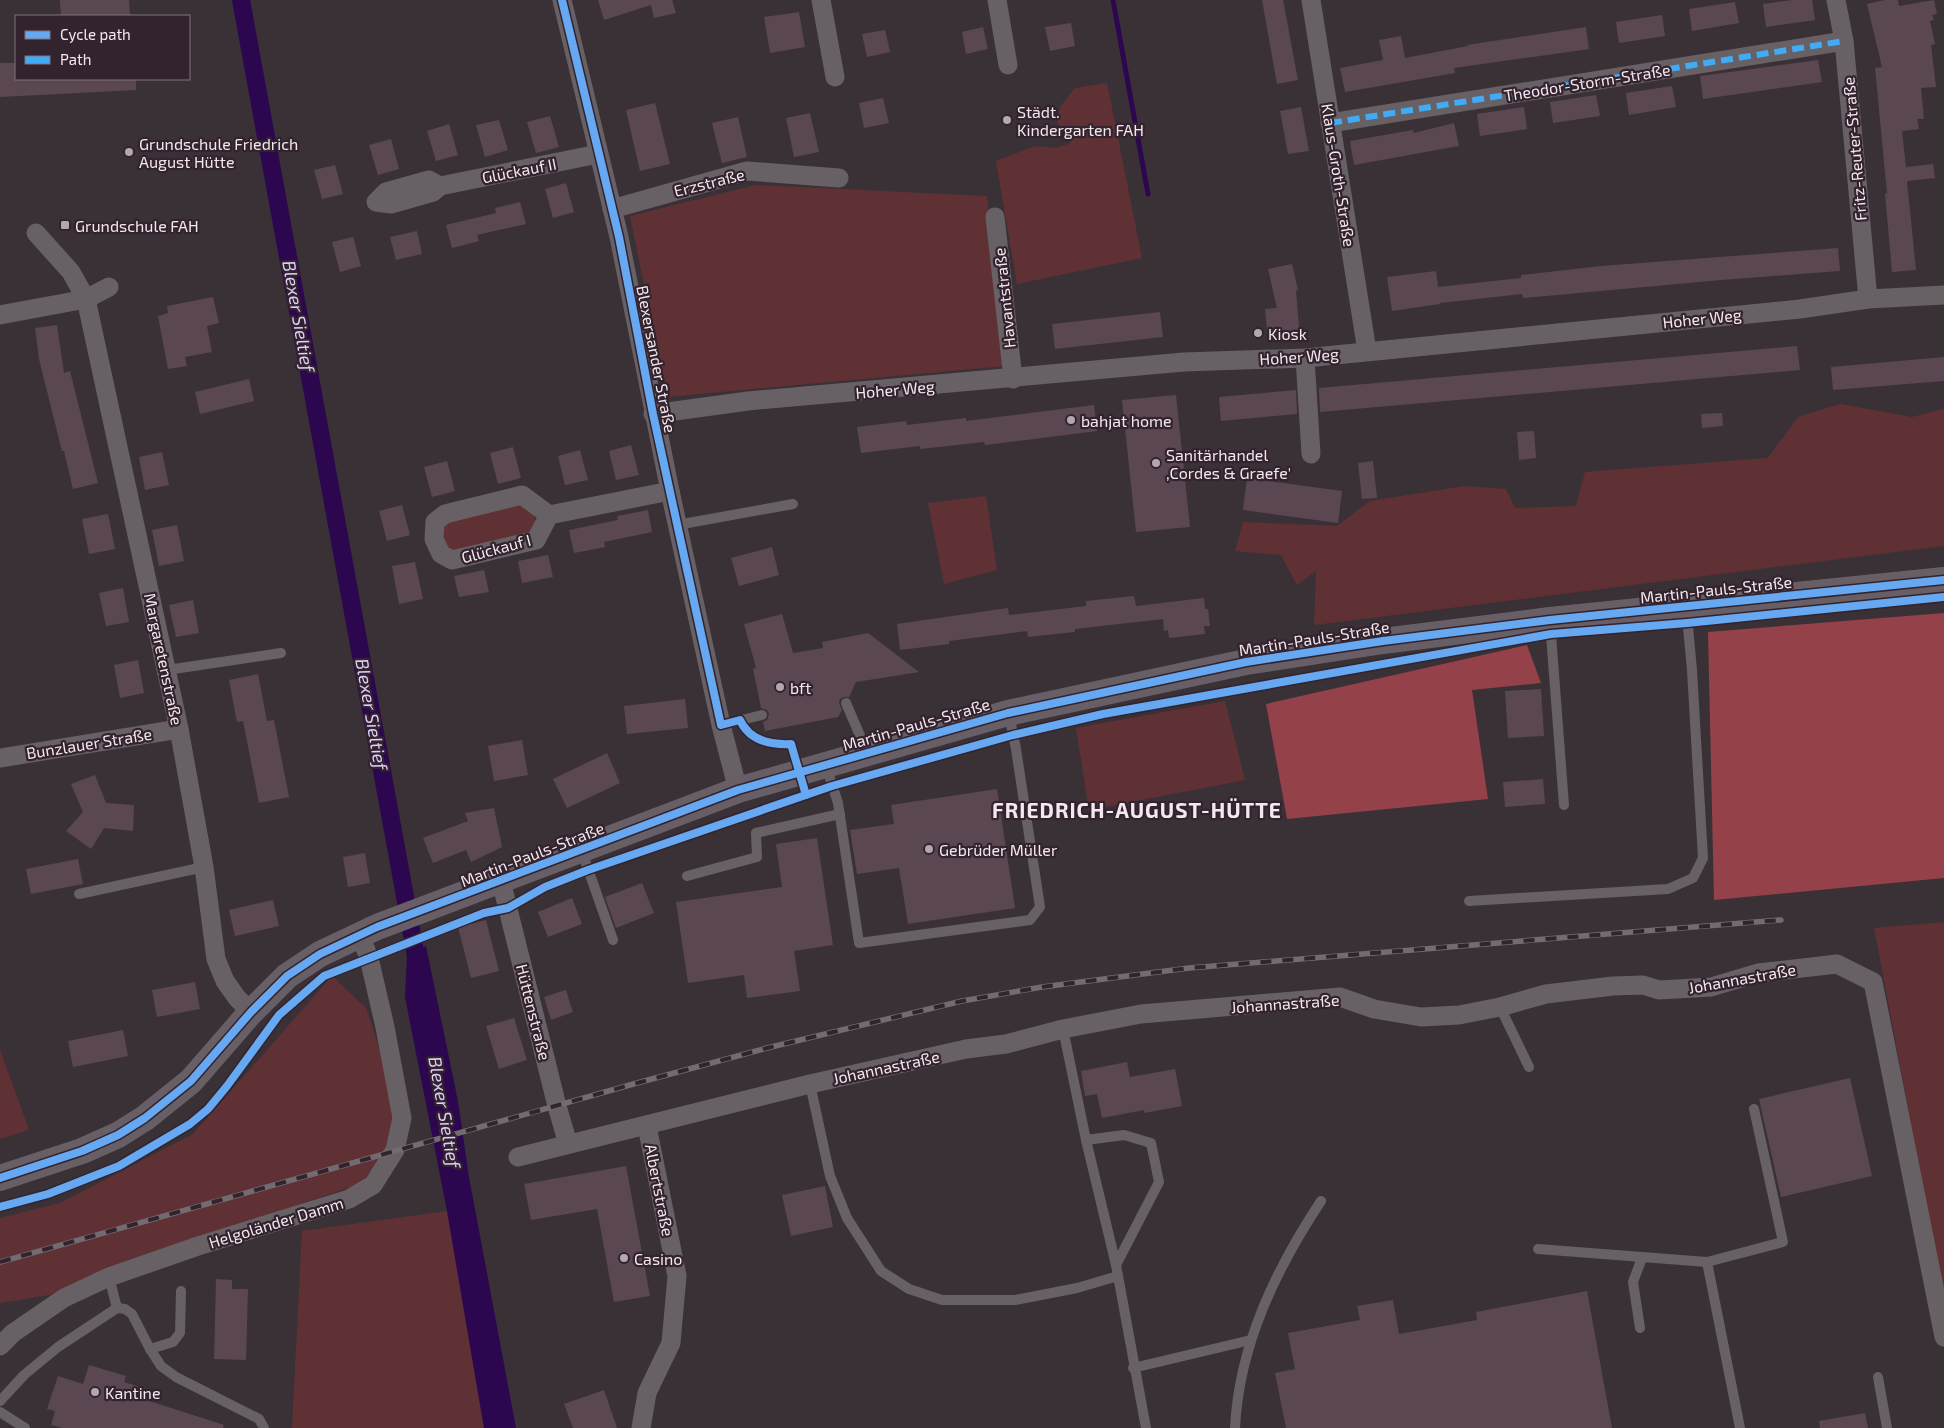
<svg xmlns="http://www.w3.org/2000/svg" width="1944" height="1428" font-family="'Exo 2',sans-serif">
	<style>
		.green { fill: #603134 }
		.forest { fill: #94414a }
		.water { fill: #2c074f }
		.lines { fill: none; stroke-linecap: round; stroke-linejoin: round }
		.stream { stroke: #2c074f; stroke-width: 5 }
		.canal { stroke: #2c074f; stroke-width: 18 }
		.building { fill: #5b4751 }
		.lane { stroke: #676065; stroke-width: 10 }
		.street { stroke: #676065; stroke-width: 19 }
		.secondary { stroke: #685e66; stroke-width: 26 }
		.rail-casing { stroke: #726c70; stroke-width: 5.5 }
		.rail { stroke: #33232e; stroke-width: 4; stroke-dasharray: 11; stroke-linecap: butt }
		.quiet { stroke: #42abf6; stroke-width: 6; stroke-dasharray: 12 6; stroke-linecap: butt }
		.cycleway-casing { stroke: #33232e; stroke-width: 11 }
		.cycleway { stroke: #66a8f1; stroke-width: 8 }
		.poi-dot { fill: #b2a8af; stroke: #33232e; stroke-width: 2 }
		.labels { text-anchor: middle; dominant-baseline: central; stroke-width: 4.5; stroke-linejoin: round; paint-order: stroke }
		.street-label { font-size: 16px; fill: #f3e8ef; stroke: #33232e }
		.poi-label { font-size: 16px; fill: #f3e8ef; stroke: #33232e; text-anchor: start }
		.water-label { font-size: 18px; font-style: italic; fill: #decffc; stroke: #33232e }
		.district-label { font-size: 21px; font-weight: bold; letter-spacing: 1px; fill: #f3e8ef; stroke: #33232e }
	</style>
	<rect width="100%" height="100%" fill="#3a3137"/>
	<g class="green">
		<polygon points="1107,83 1142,258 1017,284 996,161 1035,146 1056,148 1071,143 1057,123 1060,107 1075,88"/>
		<polygon points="756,185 987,196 1005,366 667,397 630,216"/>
		<polygon points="1840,404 1912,417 1944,409 1944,546 1314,625 1316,571 1297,585 1281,555 1235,551 1243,522 1337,526 1370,501 1465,486 1506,489 1515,508 1576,506 1585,472 1768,458 1798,417"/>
		<polygon points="986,496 997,570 944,584 928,503"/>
		<path d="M 526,503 C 535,514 538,519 532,533 L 456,551 L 444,545 L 440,537 L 443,527 L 450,521 Z"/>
		<polygon points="1225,701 1245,780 1089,810 1076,728"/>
		<polygon points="1944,922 1944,1297 1874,928"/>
		<polygon points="332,976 366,1008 389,1077 397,1134 362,1183 206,1236 49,1295 0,1303 0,1218 60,1203 193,1134"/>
		<polygon points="0,1050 29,1130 0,1139"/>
		<polygon points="447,1211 484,1428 292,1428 302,1231"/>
	</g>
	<g class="forest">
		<polygon points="1944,613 1944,878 1714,900 1708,632"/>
		<polygon points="1527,645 1541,683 1472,690 1488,799 1287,819 1266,704"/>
	</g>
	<polygon class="water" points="426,946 458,1101 469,1177 516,1428 484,1428 447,1211 405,997 407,954"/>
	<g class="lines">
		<polyline class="stream" points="1113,0 1148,194"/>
		<polyline class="canal" points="241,0 419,973"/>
	</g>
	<g class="building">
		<polygon points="60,0 129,0 130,16 61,16"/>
		<polygon points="598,0 672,0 676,13 654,18 651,5 604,20"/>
		<polygon points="1262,0 1283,0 1298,80 1277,84"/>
		<polygon points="1792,0 1812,0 1815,20 1766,27 1763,4"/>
		<polygon points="1885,0 1898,0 1899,6 1934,0 1937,14 1932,15 1934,20 1930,21 1935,44 1931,45 1936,87 1921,88 1924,119 1917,119 1919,129 1902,131 1906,167 1933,164 1935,178 1907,181 1916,270 1892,272 1885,194 1887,193 1875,68 1882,67 1867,4"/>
		<polygon points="1735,2 1739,23 1692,31 1689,9"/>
		<polygon points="799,12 805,47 770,53 764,17"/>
		<polygon points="1662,15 1665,36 1619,43 1616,22"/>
		<polygon points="1071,23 1075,46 1050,51 1045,27"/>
		<polygon points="983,27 988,49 966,54 962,32"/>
		<polygon points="1586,27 1589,49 1454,68 1455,73 1345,92 1340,68 1383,60 1379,40 1401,36 1405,58 1468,46 1467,45"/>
		<polygon points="885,30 890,52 867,57 862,34"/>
		<polygon points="1818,60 1822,82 1703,99 1700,76"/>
		<polygon points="0,63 16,63 16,79 136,79 136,90 0,97"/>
		<polygon points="1672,86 1676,107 1629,115 1626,93"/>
		<polygon points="1596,95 1600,116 1553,123 1550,102"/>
		<polygon points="883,98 889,123 864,128 859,103"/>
		<polygon points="655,103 670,164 640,171 626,110"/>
		<polygon points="1301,107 1309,151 1288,154 1280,111"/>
		<polygon points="1524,107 1527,129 1480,136 1477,114"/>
		<polygon points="810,113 819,152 794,157 786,118"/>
		<polygon points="550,116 559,147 536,153 527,122"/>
		<polygon points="738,117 747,157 722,163 712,123"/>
		<polygon points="499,120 508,150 485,157 476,125"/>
		<polygon points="1454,123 1459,146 1354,165 1350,141 1413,130 1414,133"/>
		<polygon points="449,124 458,155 436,161 427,131"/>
		<polygon points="391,139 399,169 378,175 369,145"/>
		<polygon points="335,165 343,194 322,199 314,170"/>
		<polygon points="566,183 574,212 553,218 545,189"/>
		<polygon points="520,202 526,224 477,235 479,241 452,248 446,225 496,213 495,208"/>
		<polygon points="417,231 422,254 396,260 390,237"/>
		<polygon points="353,237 361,266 340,272 332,242"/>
		<polygon points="1838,248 1840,271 1721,280 1523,298 1522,294 1440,303 1440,304 1392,311 1387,277 1436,271 1438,287 1521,278 1521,275 1601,266"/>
		<polygon points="1292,264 1298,290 1296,291 1300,337 1268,340 1265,309 1277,308 1268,269"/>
		<polygon points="213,297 219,323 207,326 212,352 185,357 187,366 168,369 158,316 168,313 167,306"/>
		<polygon points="1160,312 1163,337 1055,349 1052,324"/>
		<polygon points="57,325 64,373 70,371 98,483 73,489 64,451 62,451 39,359 35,328"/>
		<polygon points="1797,346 1800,370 1320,412 1319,388"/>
		<polygon points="1944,357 1944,381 1833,390 1831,367"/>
		<polygon points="249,379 254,401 200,414 195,392"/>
		<polygon points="1296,390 1297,414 1221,421 1219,397"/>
		<polygon points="1176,395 1190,527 1136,532 1122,400"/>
		<polygon points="1094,405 1097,431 985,445 984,442 920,449 920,446 861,453 857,427 906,421 907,425 966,418 966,421"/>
		<polygon points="1722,413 1723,426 1702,428 1701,414"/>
		<polygon points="1534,431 1536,458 1519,460 1517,432"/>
		<polygon points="631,445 639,475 616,480 609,451"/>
		<polygon points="513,447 521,478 498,484 490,453"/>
		<polygon points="580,450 588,480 565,485 558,456"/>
		<polygon points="162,452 169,485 145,490 139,457"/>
		<polygon points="447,461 455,491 432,497 424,467"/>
		<polygon points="1373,461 1377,498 1362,499 1358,463"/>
		<polygon points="1247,478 1342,491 1338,523 1243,510"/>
		<polygon points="402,505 410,535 387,541 379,511"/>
		<polygon points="648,510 652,532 604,542 605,547 574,553 569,530 618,520 617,516"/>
		<polygon points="108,514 115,549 89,554 82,519"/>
		<polygon points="177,525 184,561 159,566 152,530"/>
		<polygon points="772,547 779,575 739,586 731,558"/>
		<polygon points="548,555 553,577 522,583 518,561"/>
		<polygon points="415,562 423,599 399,604 392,566"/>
		<polygon points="484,570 489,592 459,597 454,576"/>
		<polygon points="123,588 129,622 106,626 99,593"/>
		<polygon points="1134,596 1136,606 1204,598 1205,609 1208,609 1210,626 1204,626 1205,634 1169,638 1168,630 1164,631 1163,619 1075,629 1075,632 1028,637 1027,631 949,641 949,644 900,650 897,624 1008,608 1009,615 1086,606 1086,601"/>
		<polygon points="193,600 199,633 176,637 169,605"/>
		<polygon points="782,614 793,653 823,648 822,642 868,633 919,672 856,682 849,697 844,697 840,699 839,703 842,710 838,717 765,731 763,722 767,720 769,714 767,710 761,708 753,669 756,668 744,624"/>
		<polygon points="138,660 144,693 120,698 114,665"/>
		<polygon points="258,674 267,721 274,720 289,797 259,803 243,721 237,722 229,680"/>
		<polygon points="1541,689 1544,736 1508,738 1505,691"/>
		<polygon points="685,699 688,728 627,734 624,706"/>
		<polygon points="522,740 528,775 494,781 488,746"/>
		<polygon points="607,753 620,783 567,808 553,779"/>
		<polygon points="95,775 106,803 134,805 133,831 104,828 91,849 66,831 83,812 71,784"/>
		<polygon points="1543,779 1545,804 1505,807 1503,782"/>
		<polygon points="997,789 1015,908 908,924 899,868 857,874 850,830 894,824 891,805"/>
		<polygon points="494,808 502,847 471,862 466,850 433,863 423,838 468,821 465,813"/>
		<polygon points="817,838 833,945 794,951 800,991 747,998 744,975 688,983 676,902 782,887 776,844"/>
		<polygon points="365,853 370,883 348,887 343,857"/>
		<polygon points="78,859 83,884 31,894 26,869"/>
		<polygon points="642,883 654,913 616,928 605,897"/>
		<polygon points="572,898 582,924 548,937 538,912"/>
		<polygon points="273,900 279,926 235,936 229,910"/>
		<polygon points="486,920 499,971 471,978 458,927"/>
		<polygon points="195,982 200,1009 157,1017 152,990"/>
		<polygon points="566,990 573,1012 551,1020 544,997"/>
		<polygon points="514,1018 527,1060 499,1069 486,1026"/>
		<polygon points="123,1030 128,1056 73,1067 68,1041"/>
		<polygon points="1127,1062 1130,1077 1175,1069 1182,1106 1144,1113 1144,1110 1102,1118 1097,1094 1085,1096 1081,1071"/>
		<polygon points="1850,1078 1872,1176 1781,1197 1759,1099"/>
		<polygon points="626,1166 650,1296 614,1302 597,1209 531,1220 524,1184"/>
		<polygon points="825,1186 833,1227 791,1236 782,1195"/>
		<polygon points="216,1279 232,1280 232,1289 248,1289 246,1360 214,1359"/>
		<polygon points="1587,1291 1612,1428 1286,1428 1275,1373 1295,1369 1288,1333 1360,1320 1357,1306 1393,1300 1399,1334 1477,1320 1476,1312"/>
		<polygon points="89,1365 126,1376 124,1382 140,1387 137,1397 224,1425 223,1428 62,1428 51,1425 55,1411 47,1409 58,1376 83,1384"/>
		<polygon points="604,1390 617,1428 573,1428 564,1404"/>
		<polygon points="1865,1413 1868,1428 1820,1428 1819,1421"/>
	</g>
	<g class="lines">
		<g class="lane">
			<polyline points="677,525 793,504"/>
			<polyline points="1550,622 1564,805"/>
			<polyline points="167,670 281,653"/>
			<polyline points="846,703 867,752"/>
			<polyline points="721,725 762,715"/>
			<polyline points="826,766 838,803 859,943 1030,920 1040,907 1016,749 1009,714"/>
			<polyline points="581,849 613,940"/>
			<polyline points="687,876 757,857 756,833 840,814"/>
			<polyline points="79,894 204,867"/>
			<polyline points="1469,901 1668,889 1693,878 1703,858 1692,670 1686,606"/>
			<polyline points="1500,1007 1529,1067"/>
			<polyline points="1063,1029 1086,1140 1116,1265 1146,1428"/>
			<polyline points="810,1084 830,1176 847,1218 881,1271 909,1289 942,1300 1015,1300 1077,1288 1118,1276"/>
			<polyline points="1086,1140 1124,1135 1151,1143 1159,1182 1116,1265"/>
			<polyline points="1538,1249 1707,1262"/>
			<polyline points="117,1308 125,1309 132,1314 150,1349 161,1366 176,1377 259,1419 264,1428"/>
			<polyline points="1640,1328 1633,1282 1642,1258"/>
			<polyline points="150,1349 173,1342 180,1333 181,1291"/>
			<polyline points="1133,1368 1251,1340"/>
			<polyline points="1878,1377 1887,1428"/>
			<polyline points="0,1401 24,1375 58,1347 117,1308 109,1277"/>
			<polyline points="0,1412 25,1428"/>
			<path d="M 1235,1428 C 1239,1345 1276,1269 1321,1201"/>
			<polyline points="1740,1428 1707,1262 1783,1242 1754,1109"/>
		</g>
		<g class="street">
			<polyline points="562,0 619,237 670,491 721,725 738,790"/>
			<polyline points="821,0 835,77"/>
			<polyline points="997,0 1008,65"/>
			<polyline points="1311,0 1367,351"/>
			<polyline points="1836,0 1844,41 1868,299"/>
			<polyline points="1330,123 1844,41"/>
			<polyline points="440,186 433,192 391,204 376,202 386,192 429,180 440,186 598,154"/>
			<polyline points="612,209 747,171 839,178"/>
			<polyline points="995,217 1013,379"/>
			<polyline points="36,233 71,272 86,299 179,729 204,867 216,959 225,981 237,998 251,1012"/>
			<polyline points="0,315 86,299 109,287"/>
			<polyline points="1305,358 1311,454"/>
			<polyline points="653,414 748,401 1184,362 1305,358 1800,309 1868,299 1944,295"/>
			<polyline points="549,515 536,540 452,560 441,554 434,539 435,522 445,514 522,495 549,515 670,491"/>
			<polyline points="0,758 179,729"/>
			<polyline points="501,881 557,1106 568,1144"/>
			<polyline points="518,1157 810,1084 966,1049 1006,1044 1063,1029 1141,1014 1340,997 1374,1009 1421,1017 1459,1015 1500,1007 1546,994 1613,986 1643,985 1659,990 1711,987 1758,973 1837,964 1873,982 1944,1337"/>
			<polyline points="0,1346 13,1333 64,1298 109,1277 198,1246 349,1199 373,1185 395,1150 402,1118 385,1027 369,958 360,935"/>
			<polyline points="641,1428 647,1393 671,1343 677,1276 647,1126"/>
		</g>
		<polyline class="secondary" points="0,1178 82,1151 118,1135 145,1118 191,1081 251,1012 287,976 320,954 377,927 738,790 1008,713 1246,662 1383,641 1550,620 1944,580"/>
		<defs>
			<polyline id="rail" points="0,1262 637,1083 767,1048 962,1001 1042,987 1189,968 1781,920"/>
		</defs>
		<use href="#rail" class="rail-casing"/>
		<use href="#rail" class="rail"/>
		<polyline class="quiet" points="1330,123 1844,41"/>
		<defs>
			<g id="cycleway">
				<path d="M 562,0 L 619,237 L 653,414 L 721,725 L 740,720 C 749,740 770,745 791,744 L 806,795"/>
				<polyline points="0,1178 82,1151 118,1135 145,1118 191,1081 251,1012 287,976 320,954 377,927 738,790 1008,713 1246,662 1383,641 1550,620 1944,580"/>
				<polyline points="0,1207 48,1194 119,1166 190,1124 208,1109 227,1086 279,1015 324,976 484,913 508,908 545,887 588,870 832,786 1013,735 1103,714 1551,634 1687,623 1944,597"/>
			</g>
		</defs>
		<use href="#cycleway" class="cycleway-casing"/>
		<use href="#cycleway" class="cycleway"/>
	</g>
	<g class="poi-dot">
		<circle cx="1007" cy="120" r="5"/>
		<circle cx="129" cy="152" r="5"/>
		<rect x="60" y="220" width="10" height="10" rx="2.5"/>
		<circle cx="1258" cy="333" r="5"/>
		<circle cx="1071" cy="420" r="5"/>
		<circle cx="1156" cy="463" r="5"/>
		<circle cx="780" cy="687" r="5"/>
		<circle cx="929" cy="849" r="5"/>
		<circle cx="624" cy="1258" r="5"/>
		<circle cx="95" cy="1392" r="5"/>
	</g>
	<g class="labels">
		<g class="street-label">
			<text transform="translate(1587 82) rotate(-9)">Theodor-Storm-Straße</text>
			<text transform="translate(1854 149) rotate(-95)">Fritz-Reuter-Straße</text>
			<text transform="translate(519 170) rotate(-11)">Glückauf II</text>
			<text transform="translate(1339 175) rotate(81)">Klaus-Groth-Straße</text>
			<text transform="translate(709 182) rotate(-14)">Erzstraße</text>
			<text transform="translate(1004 298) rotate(-96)">Havantstraße</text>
			<text transform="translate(1702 318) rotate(-6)">Hoher Weg</text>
			<text transform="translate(1299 356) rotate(-4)">Hoher Weg</text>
			<text transform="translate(657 359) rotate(79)">Blexersander Straße</text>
			<text transform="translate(895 389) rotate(-5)">Hoher Weg</text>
			<text transform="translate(496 548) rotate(-15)">Glückauf I</text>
			<text transform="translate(1716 589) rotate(-6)">Martin-Pauls-Straße</text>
			<text transform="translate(1314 638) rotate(-9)">Martin-Pauls-Straße</text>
			<text transform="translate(164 659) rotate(78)">Margaretenstraße</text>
			<text transform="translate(916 724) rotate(-16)">Martin-Pauls-Straße</text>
			<text transform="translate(89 743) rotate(-9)">Bunzlauer Straße</text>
			<text transform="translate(532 854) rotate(-21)">Martin-Pauls-Straße</text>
			<text transform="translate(1742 978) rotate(-10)">Johannastraße</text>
			<text transform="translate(1285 1003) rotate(-4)">Johannastraße</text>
			<text transform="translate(534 1012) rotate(76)">Hüttenstraße</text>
			<text transform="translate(886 1067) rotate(-12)">Johannastraße</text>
			<text transform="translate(660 1190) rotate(79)">Albertstraße</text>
			<text transform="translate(276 1222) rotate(-17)">Helgoländer Damm</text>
		</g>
		<g class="poi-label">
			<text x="1017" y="111">Städt.<tspan x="1017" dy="18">Kindergarten FAH</tspan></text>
			<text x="139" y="143">Grundschule Friedrich<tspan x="139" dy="18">August Hütte</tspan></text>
			<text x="75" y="225">Grundschule FAH</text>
			<text x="1268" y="333">Kiosk</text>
			<text x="1081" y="420">bahjat home</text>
			<text x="1166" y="454">Sanitärhandel<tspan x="1166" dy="18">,Cordes &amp; Graefe'</tspan></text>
			<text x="790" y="687">bft</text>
			<text x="939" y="849">Gebrüder Müller</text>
			<text x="634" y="1258">Casino</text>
			<text x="105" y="1392">Kantine</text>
		</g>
		<g class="water-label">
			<text transform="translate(299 316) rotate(80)">Blexer Sieltief</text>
			<text transform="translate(372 714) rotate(80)">Blexer Sieltief</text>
			<text transform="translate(445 1112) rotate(80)">Blexer Sieltief</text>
		</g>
		<g class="district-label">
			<text x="1137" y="809">FRIEDRICH-AUGUST-HÜTTE</text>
		</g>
	</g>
	<rect x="15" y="15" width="175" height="65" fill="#33232e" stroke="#80727b"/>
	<rect x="25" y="31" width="25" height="8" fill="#66a8f1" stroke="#80727b"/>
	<text x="60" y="40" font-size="15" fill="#f3e8ef">Cycle path</text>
	<rect x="25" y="56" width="25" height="8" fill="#42abf6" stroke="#80727b"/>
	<text x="60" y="65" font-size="15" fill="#f3e8ef">Path</text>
</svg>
